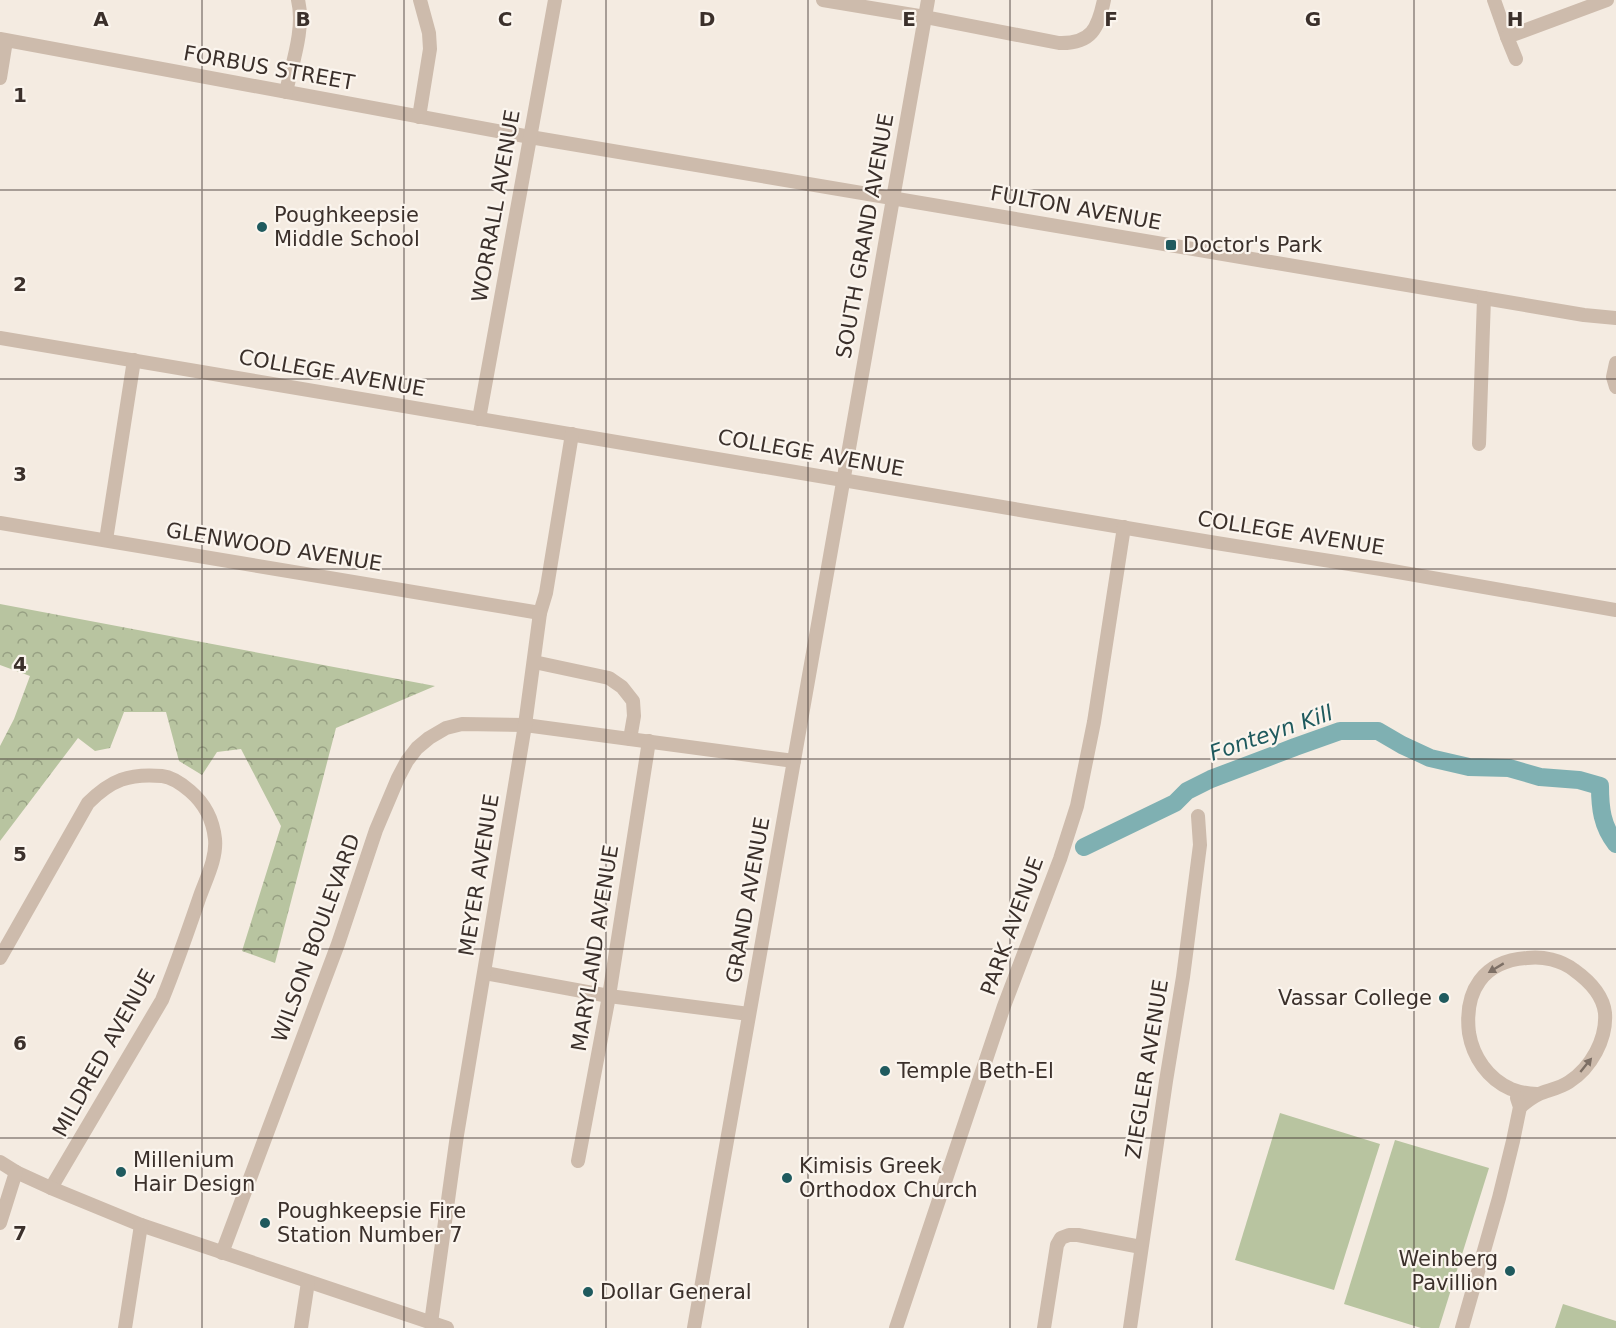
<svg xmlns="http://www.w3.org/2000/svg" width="1616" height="1328" font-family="'DejaVu Sans',sans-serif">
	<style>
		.grass { fill: #b8c4a0 }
		.forest { fill: url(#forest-crowns) }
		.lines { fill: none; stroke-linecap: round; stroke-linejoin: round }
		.river { stroke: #7fb0b2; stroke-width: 18 }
		.minor { stroke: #cdbbac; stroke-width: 14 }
		.oneway { fill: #7d6f65 }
		.grid { fill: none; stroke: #3b302b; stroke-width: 1.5; stroke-opacity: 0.55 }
		.poi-dot { fill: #1f5a5e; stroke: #fbf5ee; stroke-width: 2 }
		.labels { text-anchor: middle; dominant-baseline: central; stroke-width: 4.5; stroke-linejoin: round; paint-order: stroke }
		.street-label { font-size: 21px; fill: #3b302b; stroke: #fbf5ee }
		.poi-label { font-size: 21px; fill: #3b302b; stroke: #fbf5ee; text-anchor: start }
		.water-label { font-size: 22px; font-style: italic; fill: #1f5a5e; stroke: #fbf5ee }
		.grid-label { font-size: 20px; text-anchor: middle; font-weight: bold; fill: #3b302b; stroke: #fbf5ee; stroke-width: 4.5; stroke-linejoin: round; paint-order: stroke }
	</style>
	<defs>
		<pattern id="forest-crowns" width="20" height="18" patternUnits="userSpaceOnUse" patternTransform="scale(1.5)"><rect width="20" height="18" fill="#b8c4a0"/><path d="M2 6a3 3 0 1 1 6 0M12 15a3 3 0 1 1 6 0" fill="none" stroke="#97a083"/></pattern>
	</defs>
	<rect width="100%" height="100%" fill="#f4ebe1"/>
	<g class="grass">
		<polygon points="1280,1113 1380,1144 1334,1290 1235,1260"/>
		<polygon points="1395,1140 1489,1168 1439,1328 1421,1328 1344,1304"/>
		<polygon points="1563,1304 1616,1321 1616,1328 1555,1328"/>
	</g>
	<polygon class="forest" points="0,604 435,686 336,728 275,963 242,951 281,826 241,749 217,752 202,775 179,761 166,712 124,712 110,748 95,751 78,738 0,841 0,746 14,719 30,676 0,665"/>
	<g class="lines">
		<path class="river" d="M 1084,847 L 1175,803 L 1187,791 L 1211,779 L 1295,747 L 1340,731 L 1378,731 L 1402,745 L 1430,758 L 1469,767 L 1509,768 L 1540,777 L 1579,780 L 1600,786 C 1600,808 1602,826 1616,844"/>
		<g class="minor">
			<path d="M 823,0 L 925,17 L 1059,43 C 1092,44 1098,28 1104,0"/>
			<polyline points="1494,0 1507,37"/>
			<polyline points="0,39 530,137 1584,315 1616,318"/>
			<polyline points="1516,59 1507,37 1607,0"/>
			<polyline points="0,78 6,41"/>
			<path d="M 286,92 C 292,64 305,28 298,0"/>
			<polyline points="419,117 430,49 429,33 420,0"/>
			<polyline points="0,338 1210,542 1381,569 1616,610"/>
			<polyline points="1616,363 1613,377 1616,387"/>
			<polyline points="479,419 555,0"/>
			<polyline points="1479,444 1484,298"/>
			<polyline points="0,523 540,613"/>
			<polyline points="106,540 134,360"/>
			<polyline points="534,662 609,678 622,687 633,701 634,716 630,739"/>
			<path d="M 0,958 L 88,803 C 111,780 129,773 162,776 C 172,777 183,785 190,791 C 204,803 213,820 215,839 C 217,858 206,879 200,896 C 188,931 176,966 162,1000 L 51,1188"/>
			<polyline points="485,973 609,996 749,1014"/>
			<path d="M 1520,1107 C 1526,1102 1532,1097 1539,1094 C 1549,1090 1560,1088 1569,1082 C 1591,1068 1607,1039 1605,1013 C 1603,995 1588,980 1574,970 C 1561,960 1543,956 1527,958 C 1483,961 1464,991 1469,1033 C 1473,1057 1488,1079 1511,1089 C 1519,1092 1528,1094 1537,1094"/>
			<polyline points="578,1161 609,996 649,741"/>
			<polyline points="0,1162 16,1172 51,1188 141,1225 447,1328"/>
			<polyline points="0,1223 16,1172"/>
			<polyline points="222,1253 338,944 376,830 398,778 407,761 417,748 429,738 446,728 462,724 525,725 794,761"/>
			<polyline points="431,1323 457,1135 525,725 540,613 546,593 572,434"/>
			<polyline points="125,1328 141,1225"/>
			<polyline points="301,1328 308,1282"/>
			<polyline points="694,1328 928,0"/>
			<polyline points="896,1328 1004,1006 1060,859 1077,806 1094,722 1124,527"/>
			<polyline points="1044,1328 1057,1245 1061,1238 1069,1235 1078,1235 1141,1247"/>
			<polyline points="1130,1328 1166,1081 1183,977 1200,845 1198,816"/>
			<polyline points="1462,1328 1499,1198 1513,1141 1520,1107 1517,1098"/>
		</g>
	</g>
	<defs><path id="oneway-solid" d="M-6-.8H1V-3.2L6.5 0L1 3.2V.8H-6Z" transform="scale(1.5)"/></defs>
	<g class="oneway">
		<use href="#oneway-solid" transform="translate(1496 968) rotate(149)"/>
		<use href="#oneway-solid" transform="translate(1586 1065) rotate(-51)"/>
	</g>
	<path class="grid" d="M 202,0 L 202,1328M 404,0 L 404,1328M 606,0 L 606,1328M 808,0 L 808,1328M 1010,0 L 1010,1328M 1212,0 L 1212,1328M 1414,0 L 1414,1328M 0,190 L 1616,190M 0,379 L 1616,379M 0,569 L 1616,569M 0,759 L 1616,759M 0,949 L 1616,949M 0,1138 L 1616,1138"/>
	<g class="poi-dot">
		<circle cx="262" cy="227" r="6"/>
		<rect x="1165" y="239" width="12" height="12" rx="3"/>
		<circle cx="1444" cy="998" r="6"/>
		<circle cx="885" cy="1071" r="6"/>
		<circle cx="121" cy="1172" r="6"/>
		<circle cx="787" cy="1178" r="6"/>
		<circle cx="265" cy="1223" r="6"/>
		<circle cx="1510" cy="1271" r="6"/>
		<circle cx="588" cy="1292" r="6"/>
	</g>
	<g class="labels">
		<g class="street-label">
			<text transform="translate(269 68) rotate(10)">FORBUS STREET</text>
			<text transform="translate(496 206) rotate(-80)">WORRALL AVENUE</text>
			<text transform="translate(1076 208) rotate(10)">FULTON AVENUE</text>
			<text transform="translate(865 236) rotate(-80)">SOUTH GRAND AVENUE</text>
			<text transform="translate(332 373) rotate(10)">COLLEGE AVENUE</text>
			<text transform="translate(811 453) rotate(10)">COLLEGE AVENUE</text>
			<text transform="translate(1291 533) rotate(9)">COLLEGE AVENUE</text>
			<text transform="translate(274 547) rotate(9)">GLENWOOD AVENUE</text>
			<text transform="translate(479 875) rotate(-81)">MEYER AVENUE</text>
			<text transform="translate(748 900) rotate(-80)">GRAND AVENUE</text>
			<text transform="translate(1012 926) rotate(-70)">PARK AVENUE</text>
			<text transform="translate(316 938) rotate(-70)">WILSON BOULEVARD</text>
			<text transform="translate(595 948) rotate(-81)">MARYLAND AVENUE</text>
			<text transform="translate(104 1053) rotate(-61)">MILDRED AVENUE</text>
			<text transform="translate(1147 1069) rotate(-81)">ZIEGLER AVENUE</text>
		</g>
		<g class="poi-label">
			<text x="274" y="215">Poughkeepsie<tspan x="274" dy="24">Middle School</tspan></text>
			<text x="1183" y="245">Doctor's Park</text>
			<text x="1432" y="998" text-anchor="end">Vassar College</text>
			<text x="897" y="1071">Temple Beth-El</text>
			<text x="133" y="1160">Millenium<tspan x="133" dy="24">Hair Design</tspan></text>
			<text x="799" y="1166">Kimisis Greek<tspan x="799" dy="24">Orthodox Church</tspan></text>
			<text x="277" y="1211">Poughkeepsie Fire<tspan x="277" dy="24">Station Number 7</tspan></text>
			<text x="1498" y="1259" text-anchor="end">Weinberg<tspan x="1498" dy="24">Pavillion</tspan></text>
			<text x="600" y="1292">Dollar General</text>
		</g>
		<g class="water-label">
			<text transform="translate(1271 733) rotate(-19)">Fonteyn Kill</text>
		</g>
	</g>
	<g class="grid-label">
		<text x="101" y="26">A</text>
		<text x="303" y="26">B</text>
		<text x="505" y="26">C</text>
		<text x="707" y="26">D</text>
		<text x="909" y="26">E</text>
		<text x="1111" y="26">F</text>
		<text x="1313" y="26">G</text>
		<text x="1515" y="26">H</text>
		<text x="20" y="102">1</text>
		<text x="20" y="291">2</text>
		<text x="20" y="481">3</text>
		<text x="20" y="671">4</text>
		<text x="20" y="861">5</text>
		<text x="20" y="1050">6</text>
		<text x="20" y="1240">7</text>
	</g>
</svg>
